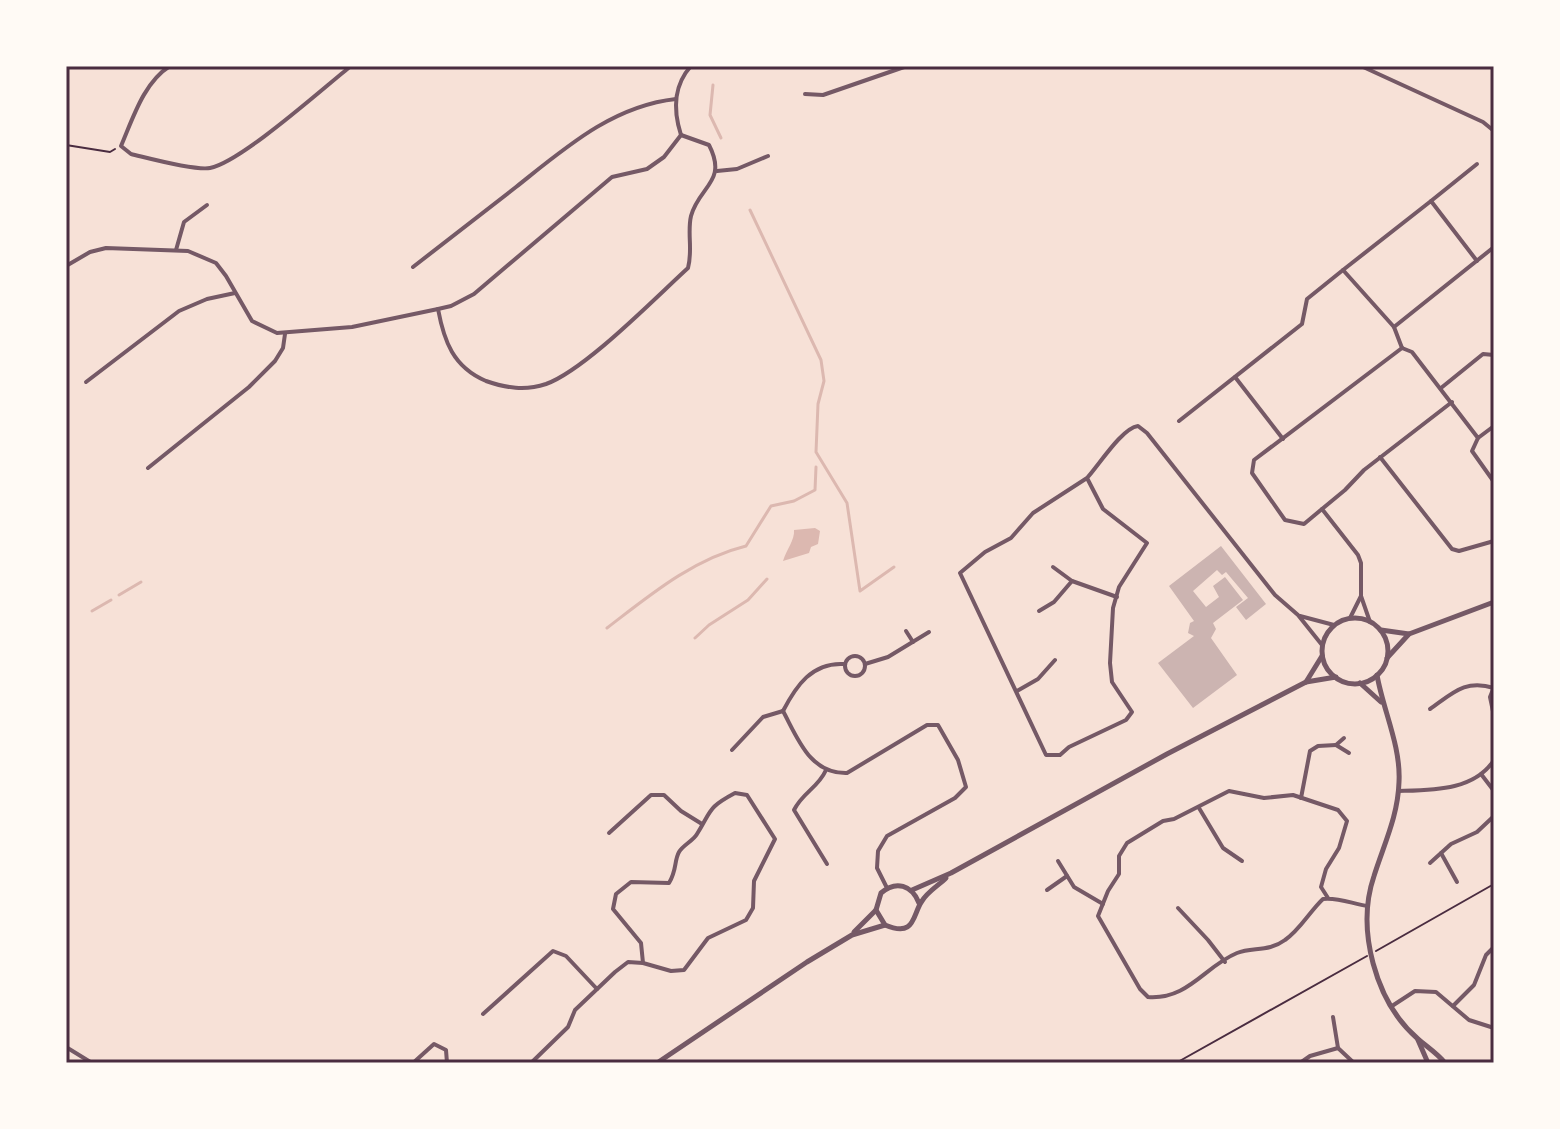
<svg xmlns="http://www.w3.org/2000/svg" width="1560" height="1129" font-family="Karla,sans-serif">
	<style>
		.water { fill: #dcb8b0 }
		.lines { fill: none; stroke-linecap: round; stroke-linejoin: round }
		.stream { stroke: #dcb8b0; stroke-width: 3 }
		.building { fill: #ccb4b1 }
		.path { stroke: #4a2c40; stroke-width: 2 }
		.minor { stroke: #755966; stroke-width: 4 }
		.tertiary { stroke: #755966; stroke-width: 5 }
		.neatline { fill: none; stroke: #4a2c40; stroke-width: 3 }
	</style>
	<rect width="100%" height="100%" fill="#f7e1d7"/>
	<path class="water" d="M 815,528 L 820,531 L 818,544 L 811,547 L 809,553 L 783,561 C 786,550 795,540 794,530 Z"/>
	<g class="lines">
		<g class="stream">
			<polyline points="713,85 710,115 721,138"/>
			<polyline points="750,210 821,360 824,381 818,404 816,452 847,503 860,591 894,567"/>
			<polyline points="119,595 141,582"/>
			<polyline points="92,611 111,600"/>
			<path d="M 607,628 C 650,595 693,559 746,546 L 771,506 L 794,501 L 815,490 L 816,467"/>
			<polyline points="695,638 709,625 748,600 767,579"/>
		</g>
	</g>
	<polygon class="building" points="1221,546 1266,604 1246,620 1236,607 1248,598 1226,572 1222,575 1217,570 1193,591 1206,607 1219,597 1213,586 1225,577 1243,600 1213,623 1216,629 1211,638 1237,675 1193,708 1158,663 1194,636 1188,633 1190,623 1194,621 1169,586"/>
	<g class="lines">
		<g class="path">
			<polyline points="66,145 110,152 115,149"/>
			<polyline points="1376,951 1494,884"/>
			<polyline points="1176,1063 1367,956"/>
		</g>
		<g class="minor">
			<path d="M 170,66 C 144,82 133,118 121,146 L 131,154 C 148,158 195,171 210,168 C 241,162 322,89 351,66"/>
			<polyline points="1361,66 1483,122 1494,131"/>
			<polyline points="805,94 823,95 907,66"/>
			<path d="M 681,135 C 673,110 673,86 691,66"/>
			<polyline points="717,171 737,169 768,156"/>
			<polyline points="1431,201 1477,164"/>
			<polyline points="176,250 184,222 207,205"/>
			<polyline points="66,266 90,252 106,248 188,251 216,263 226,276 252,321 277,333 352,327 438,309 451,306 474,294 612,177 647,169 664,157 681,135"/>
			<path d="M 413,267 C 448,240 482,213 516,187 C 565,148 612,106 676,99"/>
			<polyline points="1343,270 1431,201 1477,261"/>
			<path d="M 438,309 C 444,341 453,367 486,381 C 506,388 525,391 546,384 C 585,370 655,298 688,268 C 693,250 687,233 691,216 C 699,186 728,182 709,145 L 681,135"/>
			<polyline points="1394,327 1494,247"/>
			<polyline points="1402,348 1412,352 1478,438 1494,426"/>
			<polyline points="1235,377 1283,439"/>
			<polyline points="86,382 179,311 207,299 235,293"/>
			<polyline points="1441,388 1483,354 1494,355"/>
			<polyline points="1179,421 1302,324 1307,299 1343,270 1394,327 1402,348"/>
			<polyline points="1478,438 1472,451 1494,482"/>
			<polyline points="1380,457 1452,549 1459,551 1494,541"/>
			<polyline points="148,468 249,387 275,361 283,348 285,334"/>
			<path d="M 1087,478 L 1033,513 L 1011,538 L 985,552 L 960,573 L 1046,755 L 1060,755 L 1069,747 L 1126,720 L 1132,712 L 1112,682 L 1110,663 L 1113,608 L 1119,587 L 1147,543 L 1103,509 L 1087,478 C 1099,465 1122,428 1138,426 L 1147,433 L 1275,595 L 1298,615 L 1322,645"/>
			<polyline points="1322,509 1304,524 1285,520 1252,473 1254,460 1402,348"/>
			<polyline points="1072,581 1117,597"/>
			<polyline points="1039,611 1054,602 1072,581 1053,567"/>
			<polyline points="1300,616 1334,625"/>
			<polyline points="1350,618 1361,596"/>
			<polyline points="1370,622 1361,596 1361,563 1358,555 1322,509 1345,490 1364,470 1452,402"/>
			<polyline points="906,631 913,642"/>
			<circle cx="855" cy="666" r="10"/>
			<polyline points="865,664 888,657 929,632"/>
			<polyline points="1494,687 1490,697 1494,716"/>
			<polyline points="1017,691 1038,679 1055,660"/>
			<path d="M 1430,709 C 1453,693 1465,679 1494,688"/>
			<path d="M 783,711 C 798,739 810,774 847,773 L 927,725 L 938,725 L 958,760 L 966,787 L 955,798 L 887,836 L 878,851 L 877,868 L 887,888"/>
			<path d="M 783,711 C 796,686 812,662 844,664"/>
			<polyline points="1344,738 1336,745 1349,753"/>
			<polyline points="732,750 763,717 783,711"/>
			<path d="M 826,770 C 818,788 803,792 794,810 L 827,864"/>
			<polyline points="1481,774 1494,791"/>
			<path d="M 1398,791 C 1432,790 1474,791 1494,760"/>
			<path d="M 735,793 L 747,795 L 775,839 L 754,881 L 753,908 L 746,920 L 708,938 L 684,970 L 671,971 L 643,963 L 641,943 L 613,909 L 616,894 L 631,882 L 669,883 C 677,870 674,861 679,852 C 683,845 693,841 697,834 C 712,810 707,808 735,793 Z"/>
			<polyline points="1301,798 1310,751 1318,746 1336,745"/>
			<polyline points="1199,808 1223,848 1242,861"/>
			<polyline points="609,833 651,795 664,795 681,811 702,824"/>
			<polyline points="1441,853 1457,882"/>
			<polyline points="1058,861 1074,887 1103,904"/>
			<polyline points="1430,863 1451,844 1477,832 1494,816"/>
			<polyline points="1047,890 1067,876"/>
			<path d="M 1328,898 L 1321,887 L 1326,869 L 1339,848 L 1347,821 L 1338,810 L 1293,795 L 1264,798 L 1229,791 L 1174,819 L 1163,821 L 1127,843 L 1119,856 L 1119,874 L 1108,891 L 1098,916 L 1140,989 L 1148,997 C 1188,1000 1205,966 1237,953 C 1253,947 1269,952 1285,940 C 1300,930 1310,911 1323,899 C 1338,897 1353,904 1368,906"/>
			<polyline points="1178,908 1208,940 1225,962"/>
			<polyline points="1392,1006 1415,991 1436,992 1469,1020 1494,1028"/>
			<polyline points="1453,1006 1474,985 1486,955 1494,947"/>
			<polyline points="483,1014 553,951 566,956 597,989"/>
			<polyline points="1333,1017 1338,1048"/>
			<polyline points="66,1047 92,1063"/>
			<polyline points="413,1063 434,1044 446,1050 447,1063"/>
			<polyline points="531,1063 568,1027 575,1010 615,972 628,962 643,963"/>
			<polyline points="1300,1063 1310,1056 1338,1048 1354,1063"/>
		</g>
		<g class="tertiary">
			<circle cx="1355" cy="651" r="33"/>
			<polyline points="1381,630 1409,634"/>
			<polyline points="1387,658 1409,634 1494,602"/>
			<path d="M 1377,675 C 1383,710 1401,746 1399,782 C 1398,816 1384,844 1374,876 C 1356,929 1375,1002 1418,1039 C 1427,1047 1437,1053 1445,1063"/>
			<polyline points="1306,682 1322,656"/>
			<polyline points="1360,683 1381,702"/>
			<polyline points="912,890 951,873 1167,754 1306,682 1336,677"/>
			<path d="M 876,910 L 885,925 C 916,938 912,915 922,901 C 927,892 939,885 946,878"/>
			<path d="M 854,932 L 876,910 L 881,893 C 896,880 912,885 919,903"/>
			<polyline points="1418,1040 1428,1063"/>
			<polyline points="657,1063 807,962 852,935 885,925"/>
		</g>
	</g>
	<rect width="1560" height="1129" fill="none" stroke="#fffaf5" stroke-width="136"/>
	<rect x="68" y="68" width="1424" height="993" class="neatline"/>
</svg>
